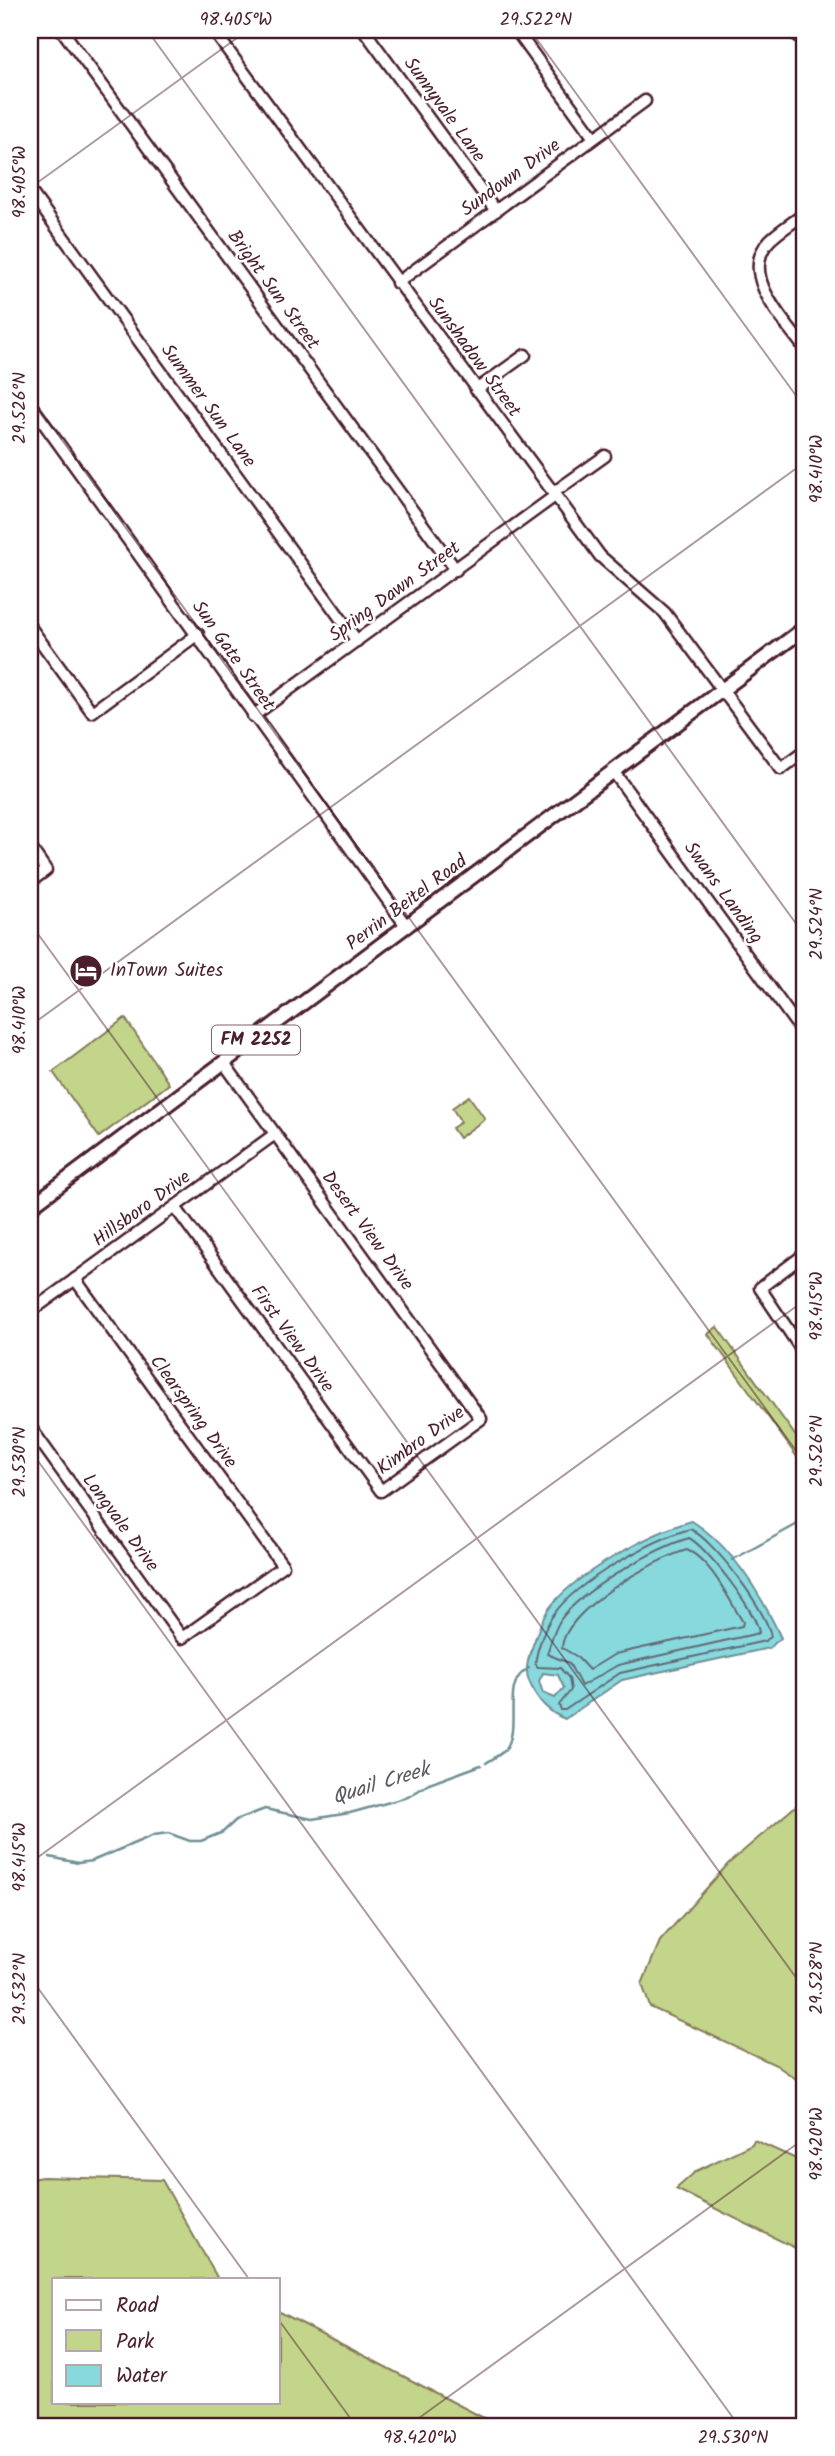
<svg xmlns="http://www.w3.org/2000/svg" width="835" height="2456" font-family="Kalam,sans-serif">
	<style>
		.green { fill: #c2d58a; stroke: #867a5a; stroke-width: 2 }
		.water { fill: #87d9de; stroke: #6f8f96; stroke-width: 2; fill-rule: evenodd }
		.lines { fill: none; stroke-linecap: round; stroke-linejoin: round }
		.shore { stroke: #626973; stroke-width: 2 }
		.stream { stroke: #6f8f96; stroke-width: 2.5 }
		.minor-casing { stroke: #4a1f2b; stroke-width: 15 }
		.major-casing { stroke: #4a1f2b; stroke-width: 18 }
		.minor { stroke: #fff; stroke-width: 10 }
		.major { stroke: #fff; stroke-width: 12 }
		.ticks { fill: none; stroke: #4a1f2b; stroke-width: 2; stroke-opacity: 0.45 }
		.labels { text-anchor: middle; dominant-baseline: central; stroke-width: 5; stroke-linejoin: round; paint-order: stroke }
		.shield { fill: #fff; stroke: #80626b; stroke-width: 2 }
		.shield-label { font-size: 18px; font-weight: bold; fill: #4a1f2b }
		.street-label { font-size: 19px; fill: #4a1f2b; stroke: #fff }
		.poi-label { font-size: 19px; fill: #4a1f2b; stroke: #fff; text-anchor: start }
		.water-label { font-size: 21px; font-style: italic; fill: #5c5761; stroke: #fff }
		.neatline { fill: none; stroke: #4a1f2b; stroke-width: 2.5 }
		.ticks-label { font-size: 18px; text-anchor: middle; fill: #4a1f2b }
	</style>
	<rect width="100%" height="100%" fill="#fff"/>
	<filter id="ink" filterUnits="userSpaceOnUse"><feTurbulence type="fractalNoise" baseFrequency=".0143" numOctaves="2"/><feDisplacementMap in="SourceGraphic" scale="14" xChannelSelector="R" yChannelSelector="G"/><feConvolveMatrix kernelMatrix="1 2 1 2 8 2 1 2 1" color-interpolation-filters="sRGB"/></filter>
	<g filter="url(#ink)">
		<g class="green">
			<polygon points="125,1018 169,1084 99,1137 53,1072"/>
			<polygon points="469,1096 485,1119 459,1138 452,1128 461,1122 452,1108"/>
			<polygon points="717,1327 805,1449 805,1468 708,1334"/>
			<polygon points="805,1798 805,2085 776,2065 650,2007 642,1984 660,1941 728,1864"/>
			<polygon points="754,2140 805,2163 805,2253 676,2189 696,2171 752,2144"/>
			<polygon points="42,2177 162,2180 218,2279 54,2279 54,2402 278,2402 278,2311 499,2426 30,2426 30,2179"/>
		</g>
		<path class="water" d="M 692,1521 C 733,1547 761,1594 781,1638 L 769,1648 L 622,1680 L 565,1719 C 547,1712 536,1698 529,1681 C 524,1669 529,1656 533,1645 C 537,1634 541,1620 548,1610 C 572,1575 652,1532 692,1521 ZM 543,1673 L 558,1675 L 564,1688 L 555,1698 L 543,1693 L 539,1681 Z"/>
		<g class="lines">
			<g class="shore">
				<path d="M 690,1529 C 713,1539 768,1612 771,1637 L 765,1641 L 620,1673 L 565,1710 L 561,1710 L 559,1705 L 571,1690 L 569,1678 L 560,1668 L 538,1667 L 535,1664 C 537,1649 545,1626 554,1614 C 577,1581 652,1540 690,1529 Z"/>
				<path d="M 689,1538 C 707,1547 758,1614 759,1633 L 618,1665 L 581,1686 L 569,1663 L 547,1654 C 550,1644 555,1628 561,1619 C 582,1590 655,1548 689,1538 Z"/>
				<path d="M 687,1550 C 712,1561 729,1600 743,1622 L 742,1626 L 615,1654 L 589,1670 L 576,1656 L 562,1648 C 563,1611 654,1559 687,1550 Z"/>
			</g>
			<g class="stream">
				<polyline points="732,1560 805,1520"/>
				<path d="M 486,1763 C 492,1759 500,1755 505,1750 C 523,1727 499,1683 529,1668"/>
				<polyline points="50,1857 78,1863 92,1861 154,1835 168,1833 190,1841 201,1841 223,1832 236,1820 265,1809 312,1819 350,1813 408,1797 429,1784 481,1765"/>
			</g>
			<defs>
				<g id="minor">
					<polyline points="62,30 456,570"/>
					<polyline points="213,30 600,556 665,613 781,769 805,751"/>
					<polyline points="364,30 496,211"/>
					<polyline points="516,30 594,138"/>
					<polyline points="790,30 805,41"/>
					<polyline points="30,191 357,641"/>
					<path d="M 805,213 C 794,222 780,230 770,240 C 737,274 785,321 805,349"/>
					<polyline points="397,283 645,101"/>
					<polyline points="476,390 525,355"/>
					<polyline points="30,404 407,927"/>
					<polyline points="553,493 605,456"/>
					<polyline points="30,627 92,712 198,634"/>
					<polyline points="253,716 555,496"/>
					<polyline points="613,771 805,1036"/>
					<polyline points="30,847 46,870 30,882"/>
					<polyline points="175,1207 381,1491 481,1419 224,1063"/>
					<polyline points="805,1254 760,1288 805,1355"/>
					<polyline points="30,1312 275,1134"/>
					<polyline points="30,1427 182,1638 283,1566 75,1279"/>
				</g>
				<polyline id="major" points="30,1207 805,628"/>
			</defs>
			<use href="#minor" class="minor-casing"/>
			<use href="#major" class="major-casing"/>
			<use href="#minor" class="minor"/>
			<use href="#major" class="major"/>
		</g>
	</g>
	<path class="ticks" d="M 147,30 L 805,936M 530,30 L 805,408M 30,188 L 248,30M 30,396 L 805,1463M 30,923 L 805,1990M 30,1026 L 805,462M 30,1450 L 739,2426M 30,1863 L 805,1300M 30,1977 L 249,2279M 278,2319 L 356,2426M 408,2426 L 805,2138"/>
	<defs>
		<symbol id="hotel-disc" viewBox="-11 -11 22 22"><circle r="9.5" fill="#4a1f2b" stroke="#fff"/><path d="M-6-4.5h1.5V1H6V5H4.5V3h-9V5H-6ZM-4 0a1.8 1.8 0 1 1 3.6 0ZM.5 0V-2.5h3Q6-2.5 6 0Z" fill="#fff"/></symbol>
	</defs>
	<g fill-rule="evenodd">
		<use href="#hotel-disc" x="67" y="952" width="38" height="38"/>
	</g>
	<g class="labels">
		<rect class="shield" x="212" y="1025.5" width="88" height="29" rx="5"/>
		<g class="shield-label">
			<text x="256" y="1040">FM 2252</text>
		</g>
		<g class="street-label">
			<text transform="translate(444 110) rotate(54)">Sunnyvale Lane</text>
			<text transform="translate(511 178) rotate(-36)">Sundown Drive</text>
			<text transform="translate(273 290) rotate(54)">Bright Sun Street</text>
			<text transform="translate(474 357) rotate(54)">Sunshadow Street</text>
			<text transform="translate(208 406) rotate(54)">Summer Sun Lane</text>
			<text transform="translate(395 592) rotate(-36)">Spring Dawn Street</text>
			<text transform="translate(233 656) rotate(55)">Sun Gate Street</text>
			<text transform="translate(723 893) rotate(54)">Swans Landing</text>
			<text transform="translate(407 903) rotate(-37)">Perrin Beitel Road</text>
			<text transform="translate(142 1209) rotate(-36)">Hillsboro Drive</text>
			<text transform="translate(367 1231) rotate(54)">Desert View Drive</text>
			<text transform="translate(292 1339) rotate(54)">First View Drive</text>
			<text transform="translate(193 1412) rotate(54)">Clearspring Drive</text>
			<text transform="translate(421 1441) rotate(-36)">Kimbro Drive</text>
			<text transform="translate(120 1523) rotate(54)">Longvale Drive</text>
		</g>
		<g class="poi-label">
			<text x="110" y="971">InTown Suites</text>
		</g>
		<g class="water-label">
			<text transform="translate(381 1784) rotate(-17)">Quail Creek</text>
		</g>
	</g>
	<rect width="835" height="2456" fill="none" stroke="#fff" stroke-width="77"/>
	<rect x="52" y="2278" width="228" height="126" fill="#ffffff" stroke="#b7a5aa" stroke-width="2"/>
	<rect x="66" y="2300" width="35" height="10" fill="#ffffff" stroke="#b7a5aa" stroke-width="2"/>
	<text x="116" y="2312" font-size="21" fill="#4a1f2b">Road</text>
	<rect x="66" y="2330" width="35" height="21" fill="#c2d58a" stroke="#b7a5aa" stroke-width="2"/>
	<text x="116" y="2348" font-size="21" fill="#4a1f2b">Park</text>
	<rect x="66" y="2365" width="35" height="21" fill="#87d9de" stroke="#b7a5aa" stroke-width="2"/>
	<text x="116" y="2382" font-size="21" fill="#4a1f2b">Water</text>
	<rect x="38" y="38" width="758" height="2380" class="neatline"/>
	<g class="ticks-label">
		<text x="236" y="25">98.405°W</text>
		<text x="536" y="25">29.522°N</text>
		<text transform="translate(19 182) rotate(-90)" y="6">98.405°W</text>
		<text transform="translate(19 408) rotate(-90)" y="6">29.526°N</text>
		<text transform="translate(816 469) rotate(-90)" y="6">98.410°W</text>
		<text transform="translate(816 924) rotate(-90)" y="6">29.524°N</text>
		<text transform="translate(19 1020) rotate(-90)" y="6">98.410°W</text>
		<text transform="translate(816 1306) rotate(-90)" y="6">98.415°W</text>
		<text transform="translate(816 1451) rotate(-90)" y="6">29.526°N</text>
		<text transform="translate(19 1462) rotate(-90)" y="6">29.530°N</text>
		<text transform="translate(19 1857) rotate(-90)" y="6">98.415°W</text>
		<text transform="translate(816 1978) rotate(-90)" y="6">29.528°N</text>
		<text transform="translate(19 1989) rotate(-90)" y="6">29.532°N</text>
		<text transform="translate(816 2144) rotate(-90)" y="6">98.420°W</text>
		<text x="420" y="2443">98.420°W</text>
		<text x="733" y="2443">29.530°N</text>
	</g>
</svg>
